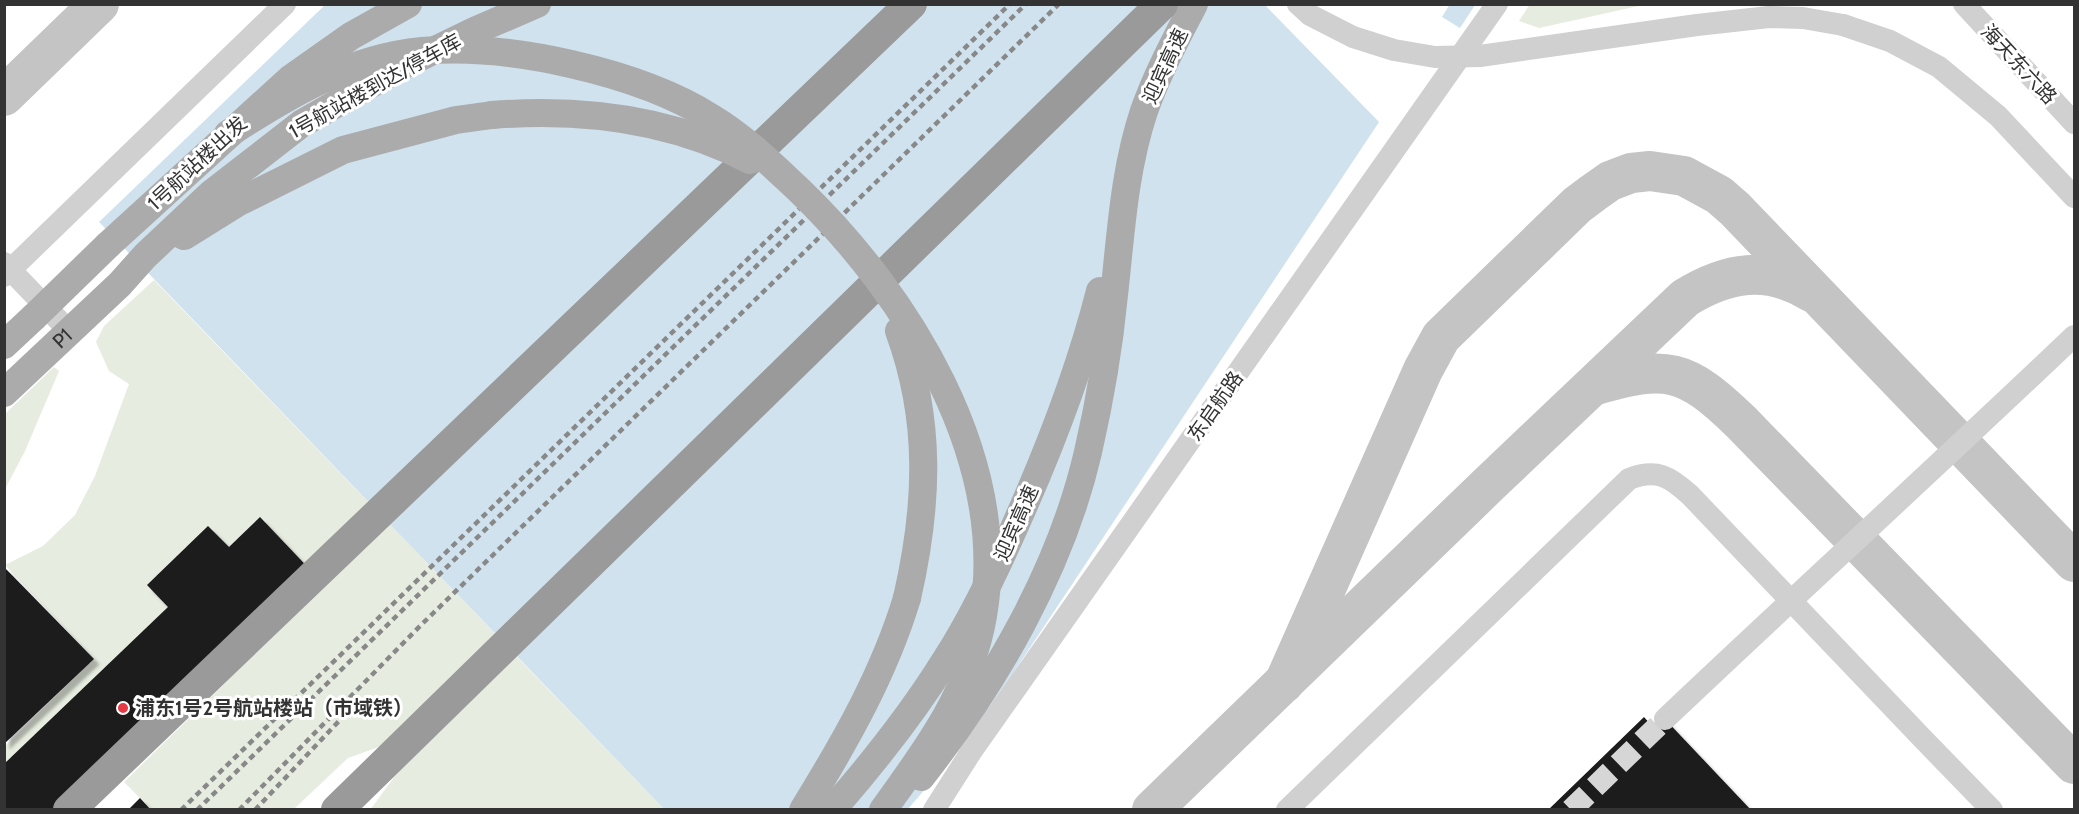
<svg xmlns="http://www.w3.org/2000/svg" width="2079" height="814" font-family="Cabin,'Noto Sans SC',sans-serif">
	<style>
		.green { fill: #e6ecdf }
		.water { fill: #cfe2ee }
		.lines { fill: none; stroke-linecap: round; stroke-linejoin: round }
		.taxiway { stroke: #c4c4c4; stroke-width: 40 }
		.building { fill: #1a1a1a; filter: url(#shadow) }
		.minor-tunnel { stroke: #d6d6d6; stroke-width: 22; stroke-dasharray: 22 11; stroke-linecap: butt }
		.minor { stroke: #d0d0d0; stroke-width: 22 }
		.major { stroke: #ababab; stroke-width: 28 }
		.highway { stroke: #9a9a9a; stroke-width: 32 }
		.rail { stroke: #888; stroke-width: 4.5; stroke-dasharray: 6 4.5; stroke-linecap: butt }
		.minor-bridge { stroke: #d0d0d0; stroke-width: 22 }
		.major-bridge { stroke: #ababab; stroke-width: 28 }
		.poi-dot { fill: #e63946; stroke: #fff; stroke-width: 2 }
		.labels { text-anchor: middle; dominant-baseline: central; stroke-width: 6; stroke-linejoin: round; paint-order: stroke }
		.street-label { font-size: 20px; fill: #333; stroke: #fff }
		.poi-label { font-size: 20px; font-weight: bold; fill: #333; stroke: #fff; text-anchor: start }
	</style>
	<defs>
		<filter id="shadow"><feDropShadow dx="5.5" dy="5.5" stdDeviation="1.5" flood-color="#0004"/></filter>
	</defs>
	<rect width="100%" height="100%" fill="#fff"/>
	<g class="green">
		<polygon points="1530,4 1643,4 1643,5 1539,28 1519,21"/>
		<polygon points="154,280 372,506 279,598 5,769 5,746 94,659 5,565 43,546 75,515 95,476 129,384 109,371 96,342 104,326"/>
		<polygon points="54,367 59,371 25,451 5,489 5,414"/>
		<polygon points="389,523 499,638 387,744 348,758 294,809 151,809 124,782"/>
		<polygon points="515,655 664,809 370,810 406,761"/>
	</g>
	<g class="water">
		<polygon points="1450,4 1475,5 1460,28 1442,17"/>
		<polygon points="325,5 1265,5 1379,122 974,732 908,809 664,809 99,222"/>
	</g>
	<g class="lines">
		<g class="taxiway">
			<polyline points="4,96 99,4"/>
			<path d="M 1593,386 C 1667,364 1685,368 1741,422 L 2074,764"/>
			<polyline points="1284,683 1423,370 1441,337 1577,205 1593,193 1610,181 1631,173 1650,171 1684,176 1719,195 1735,209 2074,562"/>
			<path d="M 1152,810 L 1489,484 L 1685,298 C 1727,272 1767,265 1811,292"/>
		</g>
	</g>
	<g class="building">
		<polygon points="260,517 318,578 78,810 4,810 4,764 168,607 147,585 208,526 229,547"/>
		<polygon points="4,567 94,659 4,744"/>
		<polygon points="1662,716 1751,810 1548,810 1644,717 1652,726"/>
		<polygon points="140,798 151,810 128,810"/>
	</g>
	<g class="lines">
		<polyline class="minor-tunnel" points="1571,810 1665,719"/>
		<g class="minor">
			<polyline points="1964,4 2074,123"/>
			<polyline points="1843,25 1890,41 1939,67 1998,116 2074,197"/>
			<polyline points="4,263 69,331"/>
			<polyline points="4,276 285,4"/>
			<path d="M 1665,719 C 1801,590 1939,465 2074,336"/>
			<polyline points="934,810 971,752 1497,4"/>
			<path d="M 1287,810 L 1629,479 C 1657,468 1670,477 1690,495 L 1924,740 L 1992,810"/>
		</g>
		<g class="major">
			<polyline points="184,236 237,203 343,150 456,120 492,115"/>
			<polyline points="108,245 290,79 351,36 408,4"/>
			<polyline points="4,345 34,317"/>
			<path id="s1" d="M 4,393 L 120,284 L 145,256 L 212,193 L 301,124 L 404,65 L 474,31 L 537,4"/>
			<path d="M 921,777 C 995,683 1061,569 1088,452 C 1100,400 1109,347 1114,295 C 1121,233 1124,171 1144,111 C 1157,74 1176,39 1194,4"/>
			<path d="M 803,810 C 845,742 884,674 907,598"/>
			<path d="M 832,810 C 873,763 912,714 945,661 C 974,616 997,567 1018,519 C 1051,445 1080,370 1100,291"/>
		</g>
		<g class="highway">
			<polyline points="69,810 911,4"/>
			<polyline points="337,810 1162,4"/>
		</g>
		<g class="rail">
			<polyline points="181,810 1010,4"/>
			<polyline points="197,810 1026,4"/>
			<polyline points="239,810 420,626 1059,4"/>
			<polyline points="255,810 356,703"/>
		</g>
		<polyline class="minor-bridge" points="1298,4 1310,15 1353,37 1394,50 1435,57 1480,56 1697,25 1769,17 1803,18 1843,25"/>
		<g class="major-bridge">
			<path d="M 492,115 C 581,108 669,118 750,160"/>
			<path d="M 228,134 C 288,95 349,58 422,51 C 508,43 639,72 712,118 C 745,138 771,164 799,190 C 908,295 1010,458 983,616 C 970,692 927,749 883,810"/>
			<polyline points="34,317 108,245"/>
			<path d="M 899,331 C 932,421 928,506 907,598"/>
		</g>
	</g>
	<circle class="poi-dot" cx="123" cy="708" r="6"/>
	<g class="labels">
		<g class="street-label">
			<text transform="translate(2019 64) rotate(47)">海天东六路</text>
			<text transform="translate(1165 66) rotate(-65)">迎宾高速</text>
			<text transform="translate(375 86) rotate(-29)">1号航站楼到达/停车库</text>
			<text transform="translate(197 163) rotate(-43)">1号航站楼出发</text>
			<text stroke="none"><textPath href="#s1" startOffset="80">P1</textPath></text>
			<text transform="translate(1215 406) rotate(-55)">东启航路</text>
			<text transform="translate(1016 523) rotate(-66)">迎宾高速</text>
		</g>
		<g class="poi-label">
			<text x="135" y="708">浦东1号2号航站楼站（市域铁）</text>
		</g>
	</g>
	<rect width="2079" height="814" fill="none" stroke="#333333" stroke-width="12"/>
</svg>
